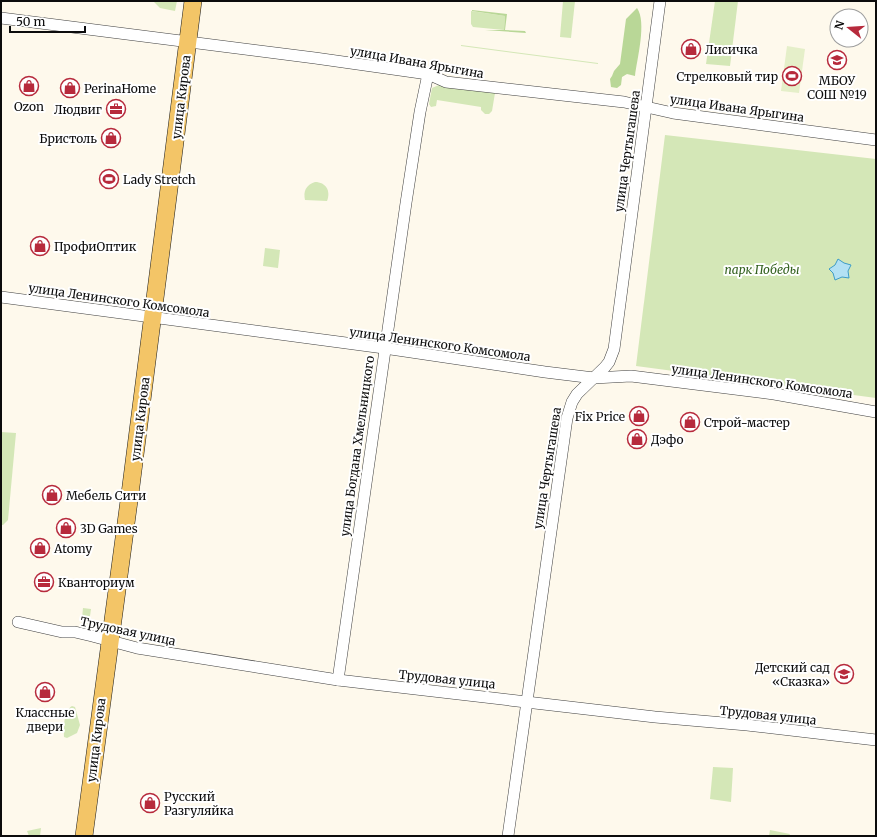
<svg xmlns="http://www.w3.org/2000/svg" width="877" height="837" font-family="Merriweather,serif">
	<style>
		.green { fill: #d4e7b7 }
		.forest { fill: #b9d797 }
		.pitch { fill: #e5efc9 }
		.water { fill: #b3e1f4; stroke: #3d9cc8 }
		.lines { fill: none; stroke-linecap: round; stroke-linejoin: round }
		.minor-casing { stroke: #3f3f3f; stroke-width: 12 }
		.primary-casing { stroke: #1d1d1d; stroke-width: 18 }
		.minor { stroke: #fff; stroke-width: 11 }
		.primary { stroke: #f3c567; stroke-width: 17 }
		.labels { text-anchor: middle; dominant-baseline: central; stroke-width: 4; stroke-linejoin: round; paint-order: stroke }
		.poi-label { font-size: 12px; fill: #0c0c0c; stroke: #fff; text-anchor: start }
		.street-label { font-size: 12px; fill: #0c0c0c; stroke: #fff }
		.park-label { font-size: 12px; font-style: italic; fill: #33611f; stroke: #fff }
	</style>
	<rect width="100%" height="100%" fill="#fef9ec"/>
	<g class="green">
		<polygon points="153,1 177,1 175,11 160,8"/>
		<polygon points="563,1 575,1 571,38 560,37"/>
		<polygon points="715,1 738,1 730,66 706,64"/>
		<polygon points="471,11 505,16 504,30 473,27 471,24"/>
		<polygon points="461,45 598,63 598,64 461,46"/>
		<polygon points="439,85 495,93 492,111 489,114 485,114 481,110 481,107 437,100 436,106 431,107 429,104 432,88"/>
		<polygon points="665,135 876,159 876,398 636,366"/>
		<path d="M 315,182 C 326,182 331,191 327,201 L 305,200 C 303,191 306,185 315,182 Z"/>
		<polygon points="265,248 280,250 278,268 263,266"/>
		<polygon points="1,432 16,433 8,520 3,525 1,525"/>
		<polygon points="83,608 91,609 88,630 81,629"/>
		<path d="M 72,706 L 75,707 L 80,725 L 77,733 L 67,738 L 64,737 C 64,728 63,711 72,706 Z"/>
		<polygon points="713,767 733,768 731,802 710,799"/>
		<polygon points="41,828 40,836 29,836 27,831"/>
		<polygon points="770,830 790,834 789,836 769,836"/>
	</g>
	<g class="forest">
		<path d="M 637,8 C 647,22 637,59 635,76 L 627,74 L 622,77 L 621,85 L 617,88 L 611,87 L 610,79 L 612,76 L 614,71 L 620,64 L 626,19 Z"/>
		<polygon points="472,10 507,14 505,30 525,31 526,33 485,30 504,30 505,16 472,11"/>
	</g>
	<polygon class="pitch" points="787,46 805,49 799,93 781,91"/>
	<polygon class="water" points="838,259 844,263 851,265 848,271 849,278 842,277 835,280 833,273 829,269 835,265"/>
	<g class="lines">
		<defs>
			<g id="minor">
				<polyline points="1,18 315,58 428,74 446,82 624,102 673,113 876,140"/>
				<polyline points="1,297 384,348 545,372 594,378 631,376 774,394 876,412"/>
				<polyline points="18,622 62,632 75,632 92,636 137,648 338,680 655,717 747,725 876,740"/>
				<polyline points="338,680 406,203 420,112 428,74"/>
				<polyline points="508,836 567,418 572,402 577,394 605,367 609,362 614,349 660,1"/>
			</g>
			<polyline id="primary" points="84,836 131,486 193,1"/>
		</defs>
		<use href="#minor" class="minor-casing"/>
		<use href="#primary" class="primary-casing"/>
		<use href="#minor" class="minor"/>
		<use href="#primary" class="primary"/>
	</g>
	<defs>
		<symbol id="shop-ring" viewBox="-11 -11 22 22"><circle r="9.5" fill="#fff" stroke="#b72a3c" stroke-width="1.5"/><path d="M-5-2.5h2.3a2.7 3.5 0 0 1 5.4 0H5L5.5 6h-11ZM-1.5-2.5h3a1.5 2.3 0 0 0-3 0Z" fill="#b72a3c"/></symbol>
		<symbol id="school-ring" viewBox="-11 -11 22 22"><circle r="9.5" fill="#fff" stroke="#b72a3c" stroke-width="1.5"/><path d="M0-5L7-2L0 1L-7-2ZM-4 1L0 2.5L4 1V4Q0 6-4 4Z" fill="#b72a3c"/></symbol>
		<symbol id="stadium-ring" viewBox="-11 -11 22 22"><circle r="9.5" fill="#fff" stroke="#b72a3c" stroke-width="1.5"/><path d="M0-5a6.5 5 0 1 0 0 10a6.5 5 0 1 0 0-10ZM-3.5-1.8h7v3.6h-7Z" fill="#b72a3c"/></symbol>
		<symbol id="office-ring" viewBox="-11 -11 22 22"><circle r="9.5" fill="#fff" stroke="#b72a3c" stroke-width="1.5"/><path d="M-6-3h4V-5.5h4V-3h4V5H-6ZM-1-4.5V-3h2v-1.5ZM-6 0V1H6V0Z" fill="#b72a3c"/></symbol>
	</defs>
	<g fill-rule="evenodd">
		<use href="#shop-ring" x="680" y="38" width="22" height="22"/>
		<use href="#school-ring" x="826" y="49" width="22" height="22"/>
		<use href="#stadium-ring" x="781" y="65" width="22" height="22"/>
		<use href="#shop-ring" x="18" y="75" width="22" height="22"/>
		<use href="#shop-ring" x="59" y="77" width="22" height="22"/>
		<use href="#office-ring" x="105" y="98" width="22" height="22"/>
		<use href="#shop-ring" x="100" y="127" width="22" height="22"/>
		<use href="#stadium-ring" x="98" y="168" width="22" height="22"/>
		<use href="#shop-ring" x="29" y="235" width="22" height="22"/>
		<use href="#shop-ring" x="628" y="405" width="22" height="22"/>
		<use href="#shop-ring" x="679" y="411" width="22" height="22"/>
		<use href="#shop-ring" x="626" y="428" width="22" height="22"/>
		<use href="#shop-ring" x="41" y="484" width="22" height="22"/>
		<use href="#shop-ring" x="55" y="517" width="22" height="22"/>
		<use href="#shop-ring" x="29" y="537" width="22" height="22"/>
		<use href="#office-ring" x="33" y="571" width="22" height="22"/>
		<use href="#school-ring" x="833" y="663" width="22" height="22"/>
		<use href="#shop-ring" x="34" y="681" width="22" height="22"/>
		<use href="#shop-ring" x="139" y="792" width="22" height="22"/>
	</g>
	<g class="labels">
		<g class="poi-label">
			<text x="705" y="49">Лисичка</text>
			<text x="778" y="76" text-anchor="end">Стрелковый тир</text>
			<text x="837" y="80" text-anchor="middle">МБОУ<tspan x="837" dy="14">СОШ №19</tspan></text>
			<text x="84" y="88">PerinaHome</text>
			<text x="29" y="106" text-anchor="middle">Ozon</text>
			<text x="102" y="109" text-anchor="end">Людвиг</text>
			<text x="97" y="138" text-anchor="end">Бристоль</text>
			<text x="123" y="179">Lady Stretch</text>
			<text x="54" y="246">ПрофиОптик</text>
			<text x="625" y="416" text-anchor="end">Fix Price</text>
			<text x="704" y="422">Строй-мастер</text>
			<text x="651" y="439">Дэфо</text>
			<text x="66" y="495">Мебель Сити</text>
			<text x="80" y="528">3D Games</text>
			<text x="54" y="548">Atomy</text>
			<text x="58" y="582">Кванториум</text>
			<text x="830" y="667" text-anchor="end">Детский сад<tspan x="830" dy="14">«Сказка»</tspan></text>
			<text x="45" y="712" text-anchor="middle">Классные<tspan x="45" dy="14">двери</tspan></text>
			<text x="164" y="796">Русский<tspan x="164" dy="14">Разгуляйка</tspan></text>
		</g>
		<g class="street-label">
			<text transform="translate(417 62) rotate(10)">улица Ивана Ярыгина</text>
			<text transform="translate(181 97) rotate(-83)">улица Кирова</text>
			<text transform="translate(737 108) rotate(8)">улица Ивана Ярыгина</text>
			<text transform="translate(627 151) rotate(-82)">улица Чертыгашева</text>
			<text transform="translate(119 300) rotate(8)">улица Ленинского Комсомола</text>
			<text transform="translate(440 344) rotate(8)">улица Ленинского Комсомола</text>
			<text transform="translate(762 381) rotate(8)">улица Ленинского Комсомола</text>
			<text transform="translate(140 419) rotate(-83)">улица Кирова</text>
			<text transform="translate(357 446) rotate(-82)">улица Богдана Хмельницкого</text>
			<text transform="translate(547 468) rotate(-81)">улица Чертыгашева</text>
			<text transform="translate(128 631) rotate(12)">Трудовая улица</text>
			<text transform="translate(447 679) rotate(6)">Трудовая улица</text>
			<text transform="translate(768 715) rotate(6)">Трудовая улица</text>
			<text transform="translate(96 740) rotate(-83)">улица Кирова</text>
		</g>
		<g class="park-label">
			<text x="762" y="269">парк Победы</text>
		</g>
	</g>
	<rect width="877" height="837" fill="none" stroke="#0c0c0c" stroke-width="4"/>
	<g transform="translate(849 28) rotate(287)"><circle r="19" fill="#ffffff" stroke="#9e9e9e"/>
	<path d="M0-3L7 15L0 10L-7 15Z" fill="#b72a3c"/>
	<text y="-6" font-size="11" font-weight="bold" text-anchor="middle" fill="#0c0c0c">N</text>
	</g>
	<path d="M10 26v6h75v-6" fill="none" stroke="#0c0c0c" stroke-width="2"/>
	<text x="16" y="26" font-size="12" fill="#0c0c0c" stroke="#ffffff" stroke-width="3" paint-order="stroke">50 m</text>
</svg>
